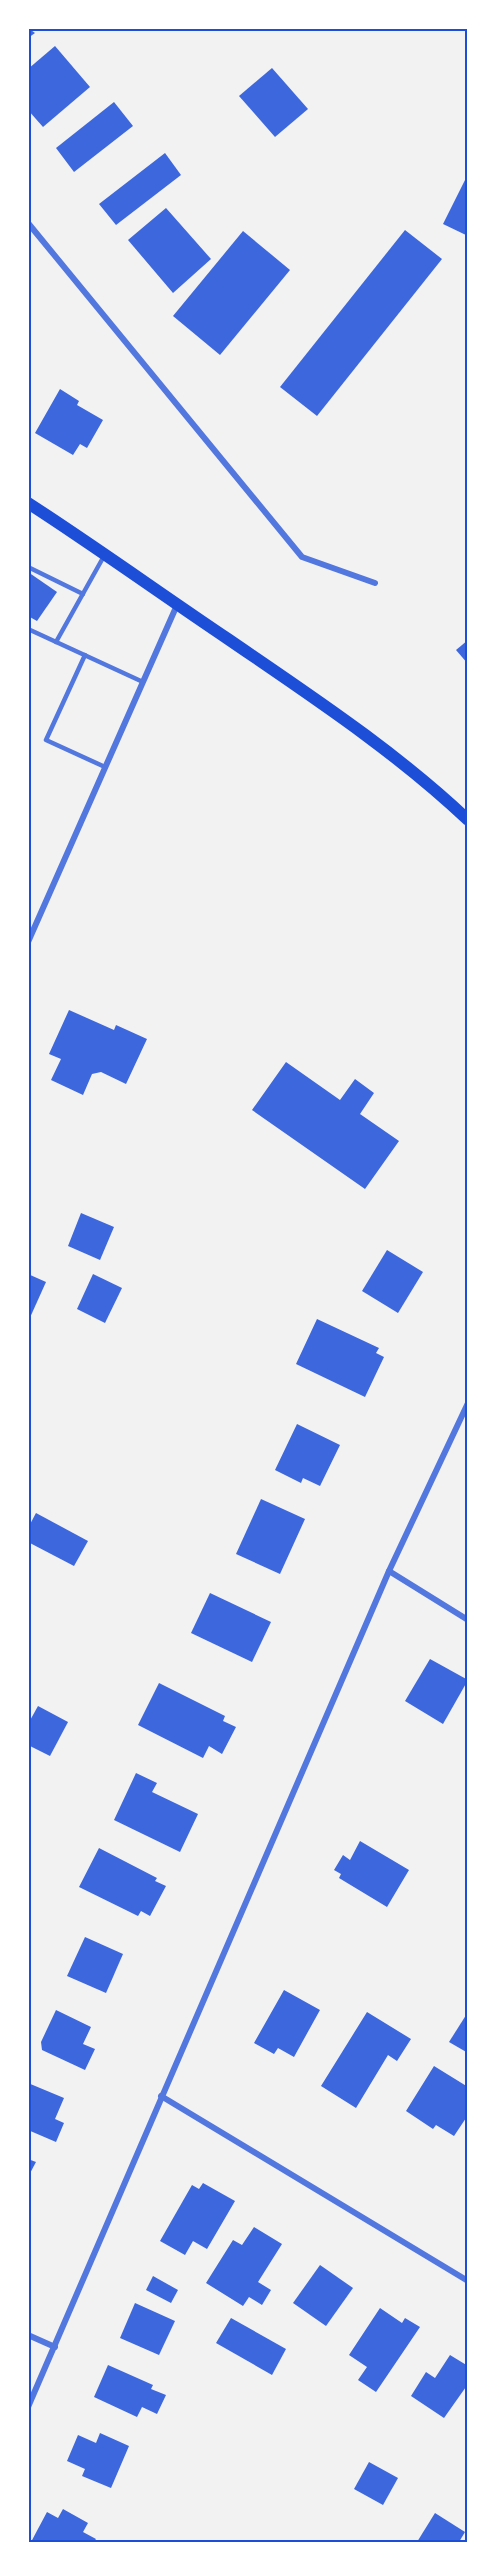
<svg xmlns="http://www.w3.org/2000/svg" width="496" height="2571" font-family="'Archivo Narrow',sans-serif">
	<style>
		.building { fill: #3d67dc }
		.lines { fill: none; stroke-linecap: round; stroke-linejoin: round }
		.service { stroke: #5277de; stroke-width: 4.5 }
		.minor { stroke: #5277de; stroke-width: 6 }
		.secondary { stroke: #1d4ed8; stroke-width: 12 }
		.neatline { fill: none; stroke: #1d4ed8; stroke-width: 2 }
	</style>
	<rect width="100%" height="100%" fill="#f2f2f2"/>
	<g class="building">
		<polygon points="28,28 35,33 28,38"/>
		<polygon points="55,46 90,87 43,127 28,110 28,69"/>
		<polygon points="272,68 308,109 275,137 239,96"/>
		<polygon points="114,102 133,126 74,172 56,148"/>
		<polygon points="165,153 181,175 116,225 99,204"/>
		<polygon points="468,174 468,236 443,224"/>
		<polygon points="166,208 211,259 173,293 128,240"/>
		<polygon points="405,230 442,259 317,416 280,387"/>
		<polygon points="243,231 290,270 220,355 173,316"/>
		<polygon points="60,389 79,401 77,405 103,420 87,448 80,444 73,455 35,433"/>
		<polygon points="28,572 57,592 37,621 28,616"/>
		<polygon points="468,640 468,664 456,650"/>
		<polygon points="69,1010 114,1030 116,1025 147,1039 126,1084 101,1072 92,1074 83,1095 51,1080 61,1059 49,1054"/>
		<polygon points="286,1062 340,1100 355,1079 374,1093 360,1114 399,1141 365,1189 252,1110"/>
		<polygon points="81,1213 114,1227 100,1260 68,1246"/>
		<polygon points="387,1250 423,1272 398,1313 362,1291"/>
		<polygon points="28,1274 46,1282 28,1322"/>
		<polygon points="93,1274 122,1288 105,1323 77,1309"/>
		<polygon points="317,1319 379,1348 376,1353 384,1357 365,1397 296,1364"/>
		<polygon points="297,1424 340,1445 320,1486 303,1478 301,1483 275,1470"/>
		<polygon points="261,1499 305,1519 280,1574 236,1554"/>
		<polygon points="36,1513 88,1541 74,1566 28,1542 28,1528"/>
		<polygon points="210,1593 271,1622 252,1662 191,1633"/>
		<polygon points="430,1659 468,1680 443,1724 405,1701"/>
		<polygon points="159,1683 225,1716 223,1721 236,1727 222,1754 209,1746 203,1758 138,1725"/>
		<polygon points="38,1706 68,1722 50,1756 28,1745 28,1724"/>
		<polygon points="136,1773 157,1783 152,1792 198,1814 180,1852 114,1820"/>
		<polygon points="360,1841 409,1870 387,1907 339,1878 341,1874 334,1870 343,1855 350,1860"/>
		<polygon points="99,1848 157,1878 155,1881 166,1886 150,1916 141,1911 138,1916 79,1887"/>
		<polygon points="85,1937 123,1954 106,1993 67,1976"/>
		<polygon points="284,1990 320,2010 294,2057 278,2048 274,2054 254,2043"/>
		<polygon points="56,2010 91,2027 83,2044 95,2049 85,2070 42,2050 41,2042"/>
		<polygon points="367,2012 411,2039 397,2061 388,2055 356,2108 321,2086"/>
		<polygon points="468,2012 468,2053 449,2042"/>
		<polygon points="434,2066 468,2087 468,2115 454,2136 436,2125 433,2129 406,2111"/>
		<polygon points="28,2083 64,2098 55,2119 64,2123 56,2142 28,2130"/>
		<polygon points="28,2159 36,2162 28,2177"/>
		<polygon points="203,2183 235,2201 207,2249 193,2241 185,2255 160,2241 192,2185 199,2189"/>
		<polygon points="254,2227 282,2244 258,2282 271,2290 262,2305 249,2297 243,2306 206,2283 233,2240 242,2245"/>
		<polygon points="320,2265 353,2288 326,2326 293,2303"/>
		<polygon points="153,2276 178,2290 171,2303 146,2290"/>
		<polygon points="135,2303 175,2321 159,2355 120,2338"/>
		<polygon points="380,2308 402,2323 405,2318 420,2327 376,2392 358,2380 367,2367 349,2355"/>
		<polygon points="231,2318 286,2349 272,2375 216,2343"/>
		<polygon points="450,2355 468,2366 468,2384 444,2418 411,2396 426,2372 435,2378"/>
		<polygon points="108,2365 153,2385 151,2389 166,2395 157,2414 142,2407 137,2417 94,2397"/>
		<polygon points="100,2433 129,2446 111,2488 82,2476 85,2469 67,2461 78,2435 96,2443"/>
		<polygon points="369,2462 398,2478 383,2505 354,2489"/>
		<polygon points="63,2509 88,2523 83,2532 96,2539 94,2542 31,2542 47,2512 58,2518"/>
		<polygon points="435,2513 465,2532 459,2542 417,2542"/>
	</g>
	<g class="lines">
		<g class="service">
			<polyline points="28,567 83,594"/>
			<polyline points="28,629 143,682"/>
			<polyline points="56,642 104,556"/>
			<polyline points="85,655 46,740 105,767"/>
		</g>
		<g class="minor">
			<polyline points="28,223 302,557 375,583"/>
			<polyline points="28,942 177,605"/>
			<polyline points="389,1571 468,1620"/>
			<polyline points="161,2096 468,2281"/>
			<polyline points="28,2335 55,2347"/>
			<polyline points="28,2407 389,1571 468,1403"/>
		</g>
		<path class="secondary" d="M 28,503 C 96,547 161,594 228,639 C 311,696 395,751 468,820"/>
	</g>
	<rect width="496" height="2571" fill="none" stroke="#ffffff" stroke-width="60"/>
	<rect x="30" y="30" width="436" height="2511" class="neatline"/>
</svg>
